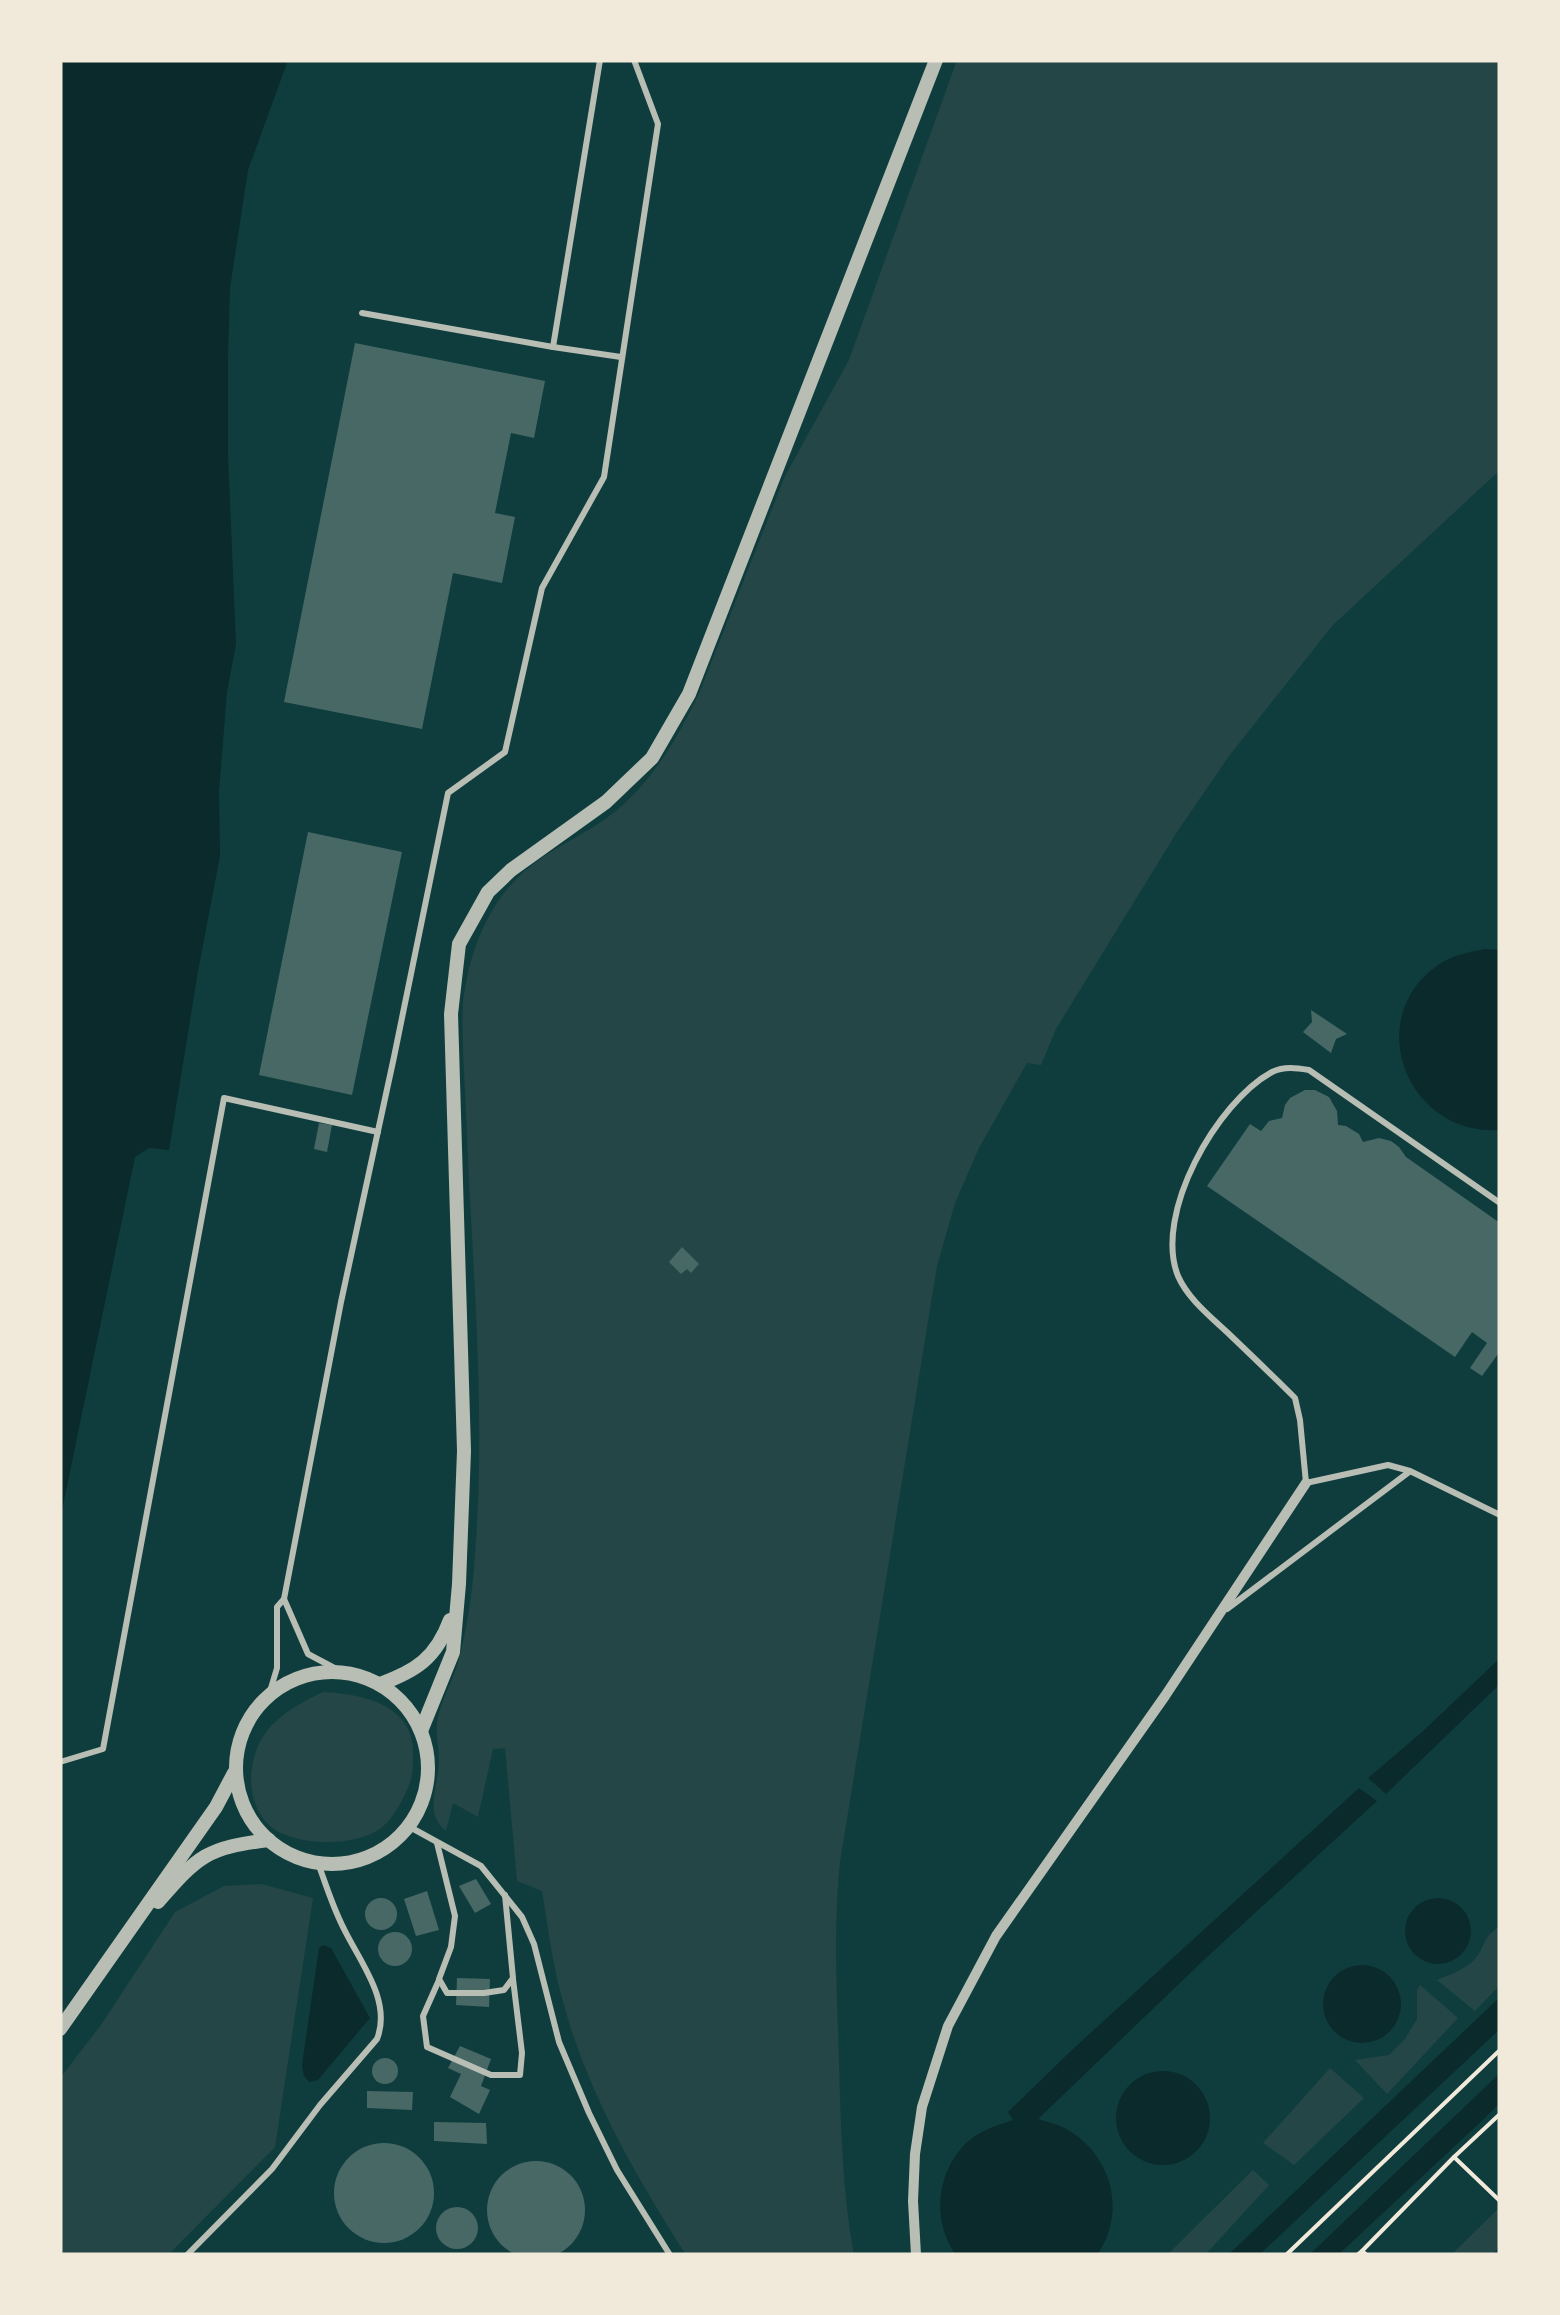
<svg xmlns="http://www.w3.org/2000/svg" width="1560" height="2315" font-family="Figtree,sans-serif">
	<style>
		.green { fill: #244646 }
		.water { fill: #0a2a2b }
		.building { fill: #486865 }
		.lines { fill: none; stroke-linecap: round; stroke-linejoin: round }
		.path { stroke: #f1e9da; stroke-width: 4 }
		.service { stroke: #b8beb3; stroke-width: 6 }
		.minor { stroke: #b8beb3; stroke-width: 10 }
		.tertiary { stroke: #b8beb3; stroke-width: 14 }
	</style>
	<rect width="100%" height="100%" fill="#0f3d3e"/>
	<g class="green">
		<path d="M 957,60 L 1500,60 L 1500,470 L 1333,625 L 1229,756 L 1177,832 L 1056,1029 L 1041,1065 L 1027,1063 L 979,1148 L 955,1203 L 937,1266 L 840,1862 C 833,1929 837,1996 839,2063 C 841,2127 842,2191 854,2255 L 686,2255 C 634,2173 587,2092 562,1998 C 552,1963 548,1927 542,1891 L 517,1881 L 505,1748 L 493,1749 L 478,1817 L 453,1803 L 446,1831 C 423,1813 439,1785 439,1760 C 439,1748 436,1736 437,1723 C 440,1702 451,1685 457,1666 C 467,1630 473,1590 475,1554 C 486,1416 473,1275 467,1137 C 466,1092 461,1046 463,1001 C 471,943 493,890 543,857 C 567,841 594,829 616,811 C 654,779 679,736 700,691 L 785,476 L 849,360 Z"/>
		<path d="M 323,1692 C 362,1694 413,1704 413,1753 C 413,1767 413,1777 407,1790 C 401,1803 393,1819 381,1828 C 357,1846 305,1846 279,1832 C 241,1811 245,1752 272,1725 C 287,1710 304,1701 323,1692 Z"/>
		<polygon points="262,1884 313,1898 275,2147 168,2255 60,2255 60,2078 101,2025 175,1912 224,1886"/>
		<path d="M 1500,1926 L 1500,1985 L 1475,2011 L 1437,1980 C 1453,1973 1471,1968 1480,1952 C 1488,1937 1484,1938 1500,1926 Z"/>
		<polygon points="1420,1985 1458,2018 1387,2094 1355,2060 1389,2055 1405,2039 1417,2019 1417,1990"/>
		<polygon points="1330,2068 1364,2098 1294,2165 1263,2143"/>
		<polygon points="1253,2170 1269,2185 1205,2255 1167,2255"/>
		<polygon points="1500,2207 1500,2246 1492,2255 1451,2255"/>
	</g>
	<g class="water">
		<polygon points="60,60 288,60 248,170 230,288 228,356 228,455 236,644 227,692 219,791 220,856 198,971 169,1150 149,1148 135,1157 60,1520"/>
		<path d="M 1485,949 L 1500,950 L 1500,1130 C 1406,1137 1360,1015 1441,963 C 1454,955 1469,952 1485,949 Z"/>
		<polygon points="1500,1658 1500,1684 1386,1794 1368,1778 1422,1732"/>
		<path d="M 1359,1788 L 1377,1801 L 1207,1957 L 1038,2119 C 1047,2122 1059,2124 1068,2130 C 1112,2156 1127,2212 1097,2255 L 956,2255 C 932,2222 936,2175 964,2145 C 978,2131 995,2126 1013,2120 L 1008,2112 L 1073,2049 Z"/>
		<circle cx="1438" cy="1931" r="33"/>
		<polygon points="323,1945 331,1948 370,2018 318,2080 309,2082 304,2076 302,2065 319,1948"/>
		<circle cx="1362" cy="2004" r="39"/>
		<polygon points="1500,1997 1500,2029 1259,2255 1228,2255"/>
		<circle cx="1163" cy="2118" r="47"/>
		<polygon points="1500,2073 1500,2103 1485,2118 1338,2255 1309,2255"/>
	</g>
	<g class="building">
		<polygon points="355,343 545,381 534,438 511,433 495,513 515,517 502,583 453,573 422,729 284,702"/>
		<polygon points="308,832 402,852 352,1095 259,1075"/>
		<polygon points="1311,1010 1347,1034 1336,1039 1331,1053 1303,1032 1312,1022"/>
		<polygon points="1305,1090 1315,1090 1329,1097 1337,1111 1338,1125 1346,1126 1359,1134 1363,1142 1379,1138 1391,1141 1399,1147 1406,1157 1500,1223 1500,1356 1498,1354 1482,1376 1470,1368 1487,1343 1472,1332 1455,1357 1207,1186 1250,1124 1261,1131 1269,1121 1282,1118 1285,1105 1290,1098"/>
		<polygon points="319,1123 332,1125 327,1152 314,1149"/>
		<polygon points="682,1247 699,1264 691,1273 687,1269 681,1274 669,1262"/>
		<polygon points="476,1879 491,1904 475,1913 459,1886"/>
		<polygon points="427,1891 439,1930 416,1936 404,1899"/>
		<circle cx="381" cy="1914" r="16"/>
		<circle cx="395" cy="1949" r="17"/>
		<polygon points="457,1978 490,1979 489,2007 456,2005"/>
		<polygon points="460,2046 491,2059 481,2086 490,2090 479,2114 450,2097 461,2074 448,2068"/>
		<circle cx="385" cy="2071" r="13"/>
		<polygon points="367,2091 413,2092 412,2110 367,2108"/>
		<polygon points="434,2122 486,2123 487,2144 434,2141"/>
		<circle cx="384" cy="2193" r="50"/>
		<circle cx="536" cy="2210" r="49"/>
		<circle cx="457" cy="2228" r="21"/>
	</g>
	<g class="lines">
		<g class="path">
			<polyline points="1454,2157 1500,2114"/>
			<polyline points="1362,2251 1454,2157 1500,2201"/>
			<polyline points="1286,2255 1500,2050"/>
			<polyline points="1357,2255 1362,2251 1367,2255"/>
			<polyline points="1499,2255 1500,2254"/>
		</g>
		<g class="service">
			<polyline points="362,313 553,347 600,60"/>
			<polyline points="553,347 621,357"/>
			<path d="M 1500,1203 L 1309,1070 C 1297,1068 1284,1066 1272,1072 C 1217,1102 1153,1214 1178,1276 C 1188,1299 1211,1317 1229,1334 C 1251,1355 1273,1376 1295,1398 L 1300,1420 L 1306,1483 L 1388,1465 L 1410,1471 L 1500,1515"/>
			<polyline points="284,1599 308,1654 342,1672"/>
			<polyline points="1227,1609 1409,1472"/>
			<polyline points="268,1698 277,1668 277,1607 284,1599 341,1302 394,1057 448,793 505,752 542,588 604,477 658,124 634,60"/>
			<polyline points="60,1762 103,1749 224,1098 378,1132"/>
			<polyline points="408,1826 481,1866 522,1917 534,1944 559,2042 589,2113 617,2170 670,2255"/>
			<polyline points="437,1843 455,1916 451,1947 439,1979 447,1993 484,1993 504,1990 513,1978 505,1895"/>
			<polyline points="439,1980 423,2016 427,2047 491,2075 520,2075 522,2053 513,1979"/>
			<path d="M 187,2255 L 272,2169 L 320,2105 L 377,2039 C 392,2001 360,1962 344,1929 C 333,1908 326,1885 318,1863"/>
		</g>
		<polyline class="minor" points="916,2255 913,2201 915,2154 922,2107 948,2026 996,1936 1165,1696 1306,1483"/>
		<g class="tertiary">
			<circle cx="332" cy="1768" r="96"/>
			<path d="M 380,1684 C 416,1671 436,1658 450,1620"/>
			<polyline points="421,1731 453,1652 459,1584 464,1451 451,1014 459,944 488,892 511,870 606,802 652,758 689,694 936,60"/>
			<path d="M 158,1902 C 199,1855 206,1848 269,1840"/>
			<polyline points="60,2029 216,1807 234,1773"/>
		</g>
	</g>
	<rect width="1560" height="2315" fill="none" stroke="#f1e9da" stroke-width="125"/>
</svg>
